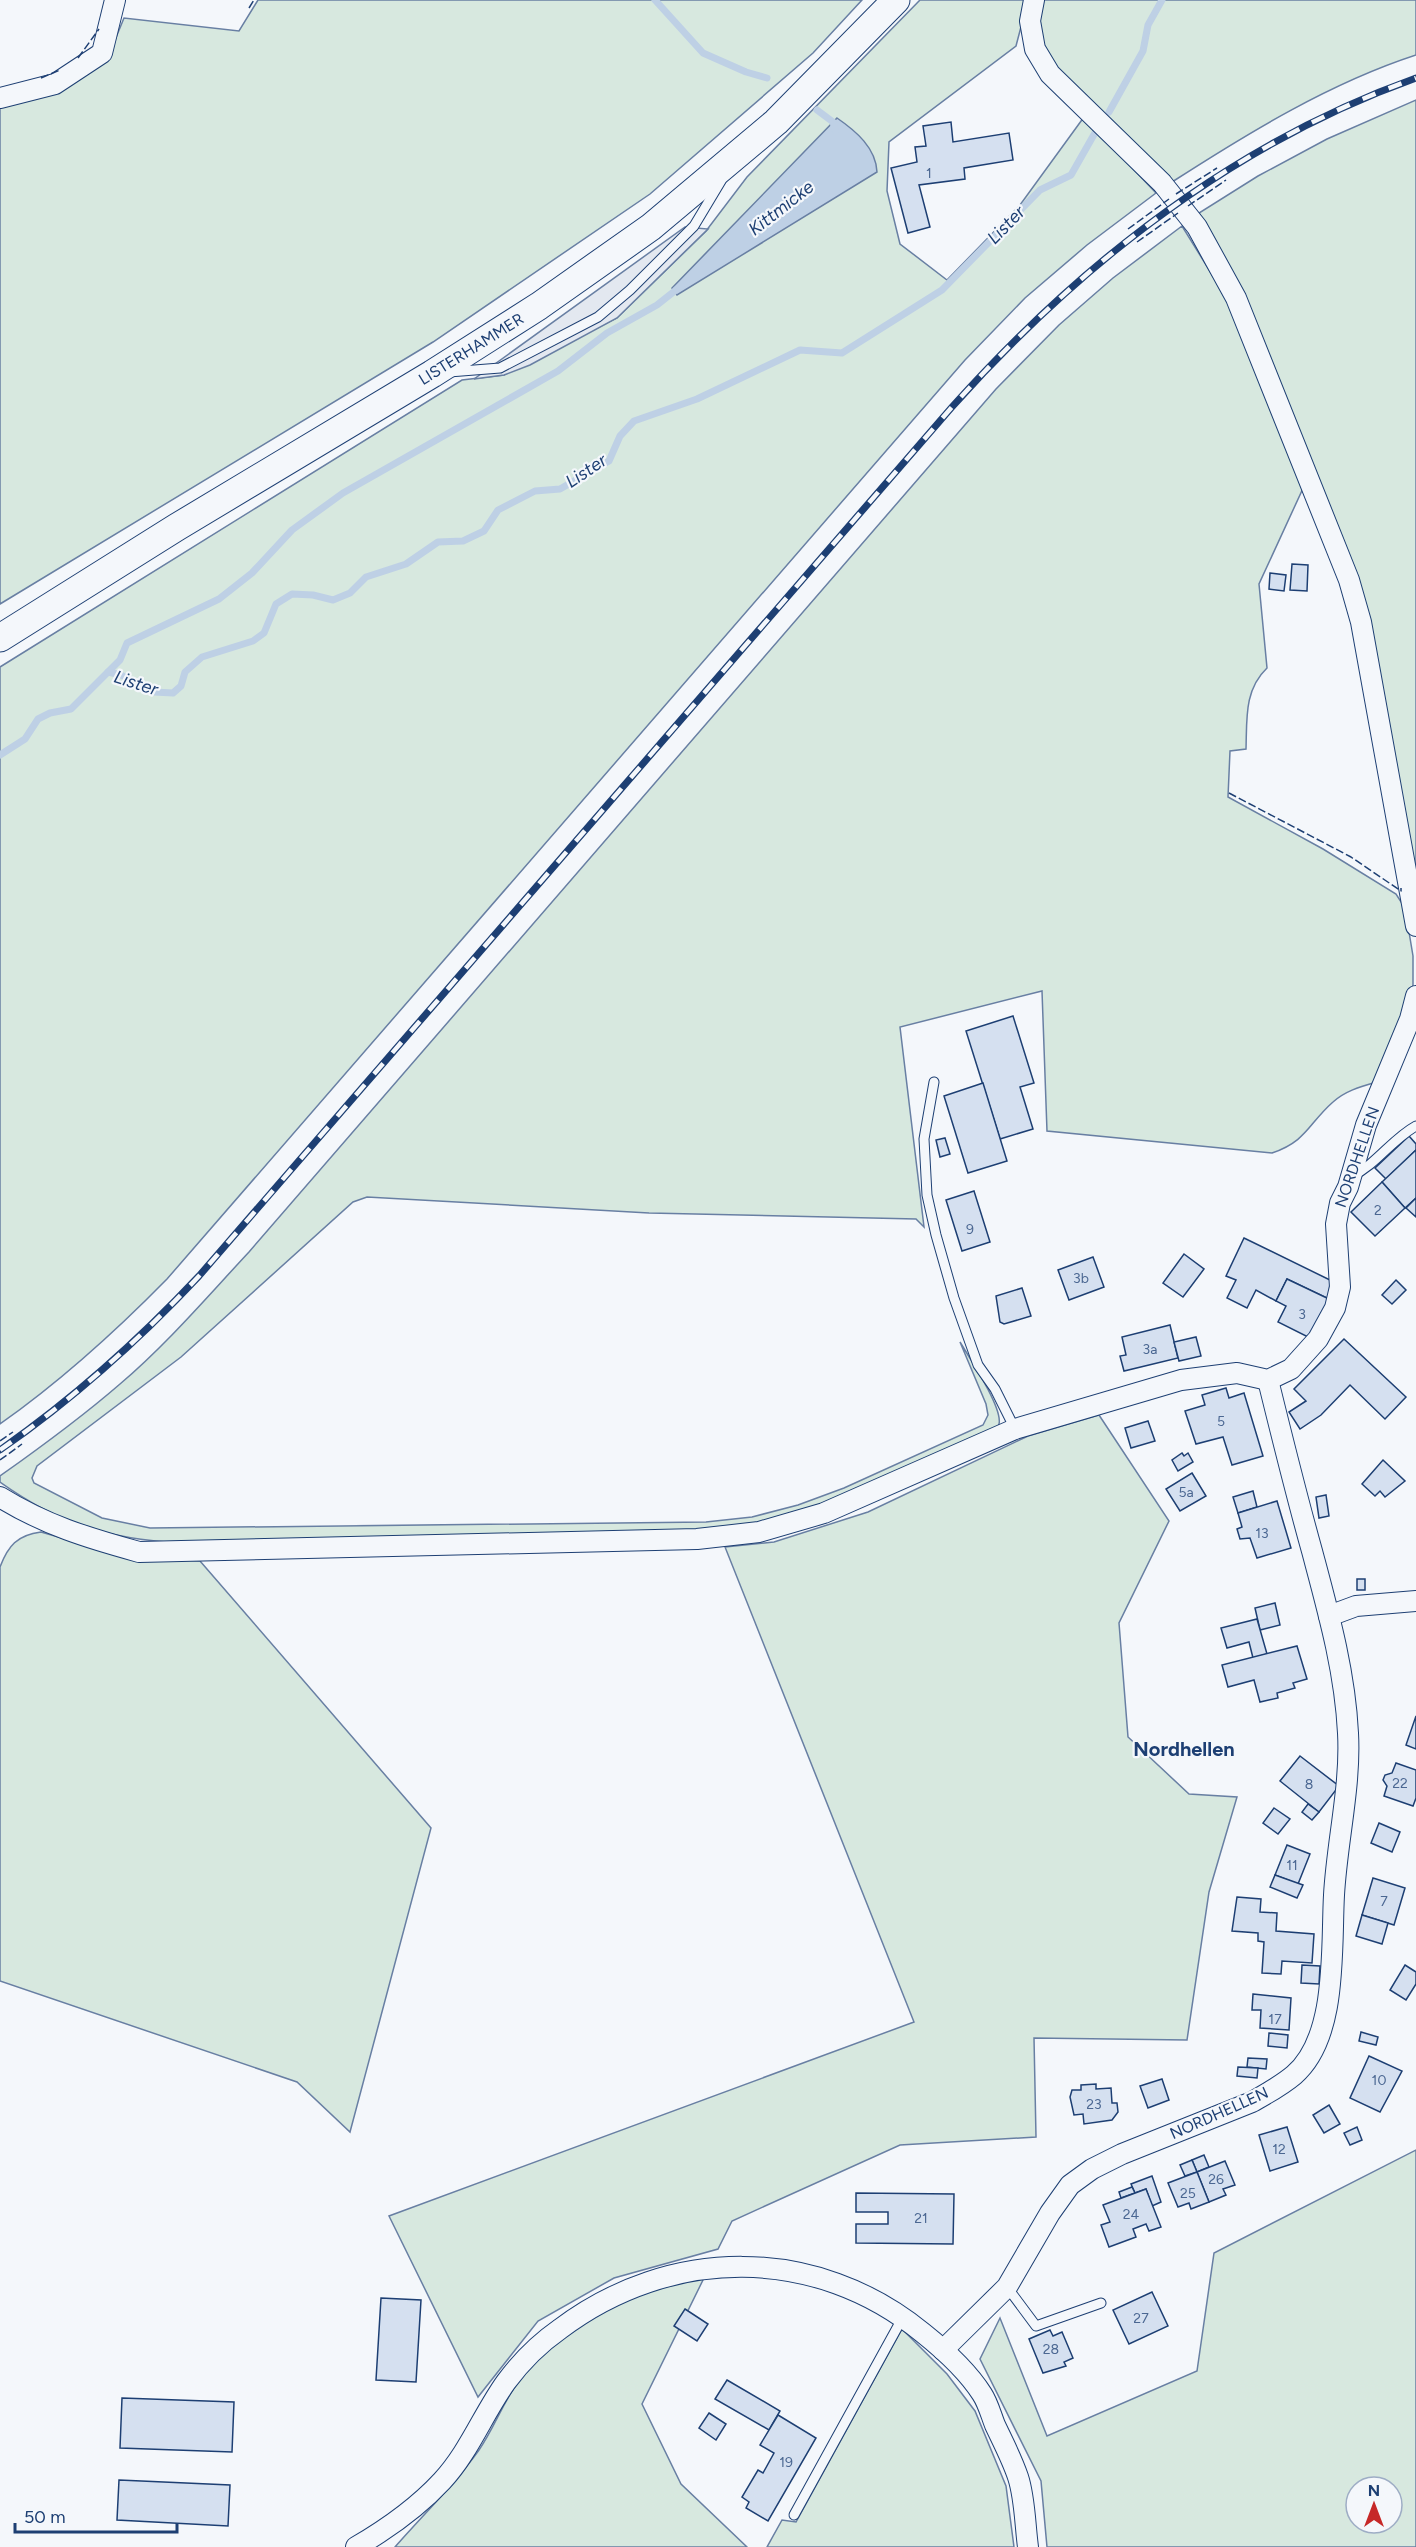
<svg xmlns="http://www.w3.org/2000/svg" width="1416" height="2547" font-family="Figtree,sans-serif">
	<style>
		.green { fill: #d7e8df; stroke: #687fa3; stroke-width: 1.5; fill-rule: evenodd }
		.parking { fill: #e3e8f0; stroke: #687fa3; stroke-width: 1.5 }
		.water { fill: #bed0e5; stroke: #687fa3; stroke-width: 1.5 }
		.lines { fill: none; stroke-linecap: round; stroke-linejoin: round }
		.stream { stroke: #bed0e5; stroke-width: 7 }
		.building { fill: #d5e0f0; stroke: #1d3f73; stroke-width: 1.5 }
		.service-casing { stroke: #1d3f73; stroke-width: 11 }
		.minor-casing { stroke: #1d3f73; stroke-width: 22 }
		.secondary-casing { stroke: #1d3f73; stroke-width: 29 }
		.service { stroke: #f4f7fb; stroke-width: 9 }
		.minor { stroke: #f4f7fb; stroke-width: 20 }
		.secondary { stroke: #f4f7fb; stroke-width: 27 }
		.rail-casing { stroke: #1d3f73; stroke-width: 7 }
		.rail { stroke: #f4f7fb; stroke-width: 4.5; stroke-dasharray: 14; stroke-linecap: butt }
		.fence { stroke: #1d3f73; stroke-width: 1.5; stroke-dasharray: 8 3; stroke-linecap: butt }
		.labels { text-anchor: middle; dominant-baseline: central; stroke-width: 4.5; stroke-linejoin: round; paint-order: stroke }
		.number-label { font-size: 14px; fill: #4b6792 }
		.street-label { font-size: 16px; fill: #1d3f73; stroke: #f4f7fb }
		.water-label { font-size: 18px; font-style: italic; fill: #1d3f73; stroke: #f4f7fb }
		.quarter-label { font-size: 20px; font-weight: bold; fill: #1d3f73; stroke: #f4f7fb }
	</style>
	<rect width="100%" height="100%" fill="#f4f7fb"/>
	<g class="green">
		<polygon points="258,0 862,0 813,53 650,194 433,342 0,604 0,105 106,62 124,18 239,31"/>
		<path d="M 920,0 L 1028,0 L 1016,46 L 889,142 L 887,191 L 900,244 L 947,280 L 1020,205 L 1084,117 L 1156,193 L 1087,245 L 1025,298 L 965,360 L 167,1279 C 115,1332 61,1381 0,1424 L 0,667 L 462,380 L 504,375 L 617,318 L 706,231 L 747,177 Z"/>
		<path d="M 1039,0 L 1416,0 L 1416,55 C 1330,83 1248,133 1172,182 L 1054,69 C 1040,43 1038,29 1039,0 Z"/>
		<polygon points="1416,100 1416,897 1368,631 1240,287 1199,213 1258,176 1327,139"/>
		<path d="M 1182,226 L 1224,294 L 1305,484 L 1259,584 L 1267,668 C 1244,690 1247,719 1246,749 L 1230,751 L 1228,797 L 1323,849 L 1396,894 L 1405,908 L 1413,956 L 1413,985 L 1406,1013 L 1380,1081 C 1363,1086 1346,1090 1333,1102 C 1308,1124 1307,1141 1272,1153 L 1047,1131 L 1042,991 L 900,1027 L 924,1227 L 916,1219 L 649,1213 L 367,1197 L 353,1202 L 181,1357 L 37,1466 L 32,1478 L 34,1483 L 102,1518 L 150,1528 L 706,1522 L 752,1517 L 798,1505 L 844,1488 L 983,1425 L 988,1415 L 986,1404 L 960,1342 C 969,1357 1003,1408 999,1424 C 999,1425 994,1432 994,1432 L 812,1509 L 761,1523 L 705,1530 L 180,1543 C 108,1539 59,1524 0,1482 L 0,1476 C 41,1447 82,1417 120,1384 C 167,1344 207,1297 249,1252 L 996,389 L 1059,325 L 1113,278 Z"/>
		<polygon points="1099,1415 1169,1521 1119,1623 1128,1737 1189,1794 1237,1797 1209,1892 1187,2040 1034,2038 1036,2137 900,2145 732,2221 718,2249 614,2278 538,2321 478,2397 389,2216 914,2022 725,1547 774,1542 868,1512 1028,1436"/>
		<path d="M 41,1532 C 94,1548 145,1558 200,1561 L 431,1828 L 350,2132 L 297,2082 L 0,1981 L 0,1567 C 8,1546 17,1535 41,1532 Z"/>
		<path d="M 1416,2150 L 1416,2547 L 1047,2547 L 1041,2481 L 980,2359 L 1000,2318 L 1047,2436 L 1197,2371 L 1214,2253 ZM 1356,2487 L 1392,2487 L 1392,2523 L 1356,2523 Z"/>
		<path d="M 704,2278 L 642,2404 L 681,2484 L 747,2547 L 395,2547 C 422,2516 455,2484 479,2450 C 495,2427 505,2397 523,2375 C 567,2322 636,2287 704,2278 Z"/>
		<polygon points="902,2329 947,2374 975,2411 1006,2486 1014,2547 767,2547 782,2520 796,2522"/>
	</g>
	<polygon class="parking" points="685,227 708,229 617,318 530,365 504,375 474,379"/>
	<path class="water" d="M 837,118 C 856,131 876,148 877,172 L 677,295 L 672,288 Z"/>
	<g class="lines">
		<g class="stream">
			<polyline points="655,0 703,53 746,72 767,78"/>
			<polyline points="817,110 833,122 835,130"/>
			<polyline points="1109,112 1143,51 1148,25 1162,0"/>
			<polyline points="108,672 120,660 127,643 219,599 252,573 292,530 343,493 558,371 607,333 657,305 681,286"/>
			<polyline points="0,755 25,739 38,719 50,713 71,709 108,672 121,675 154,692 173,693 181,686 185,672 202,657 253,641 264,633 276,604 292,594 313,595 333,600 350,593 366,577 406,564 438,542 463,541 484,531 498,510 535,491 560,489 609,461 620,436 634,421 697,399 800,350 842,353 942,290 1040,190 1071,175 1096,131"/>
		</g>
	</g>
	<g class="building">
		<polygon points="951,122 953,142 1009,133 1013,160 964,168 965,179 919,185 930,227 908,233 891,168 917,162 915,147 926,146 923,126"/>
		<polygon points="1292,564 1308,565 1307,591 1290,590"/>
		<polygon points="1270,573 1286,575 1284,591 1269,589"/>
		<polygon points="1013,1016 1034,1083 1020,1087 1033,1129 1000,1139 966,1031"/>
		<polygon points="983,1083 1007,1161 968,1173 944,1096"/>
		<polygon points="1409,1136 1416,1144 1416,1150 1386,1179 1375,1168"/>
		<polygon points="945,1138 950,1154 940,1157 936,1140"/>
		<polygon points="1416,1150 1416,1198 1405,1208 1382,1182"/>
		<polygon points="1382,1182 1405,1208 1375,1236 1351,1212"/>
		<polygon points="974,1191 990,1242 962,1251 946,1200"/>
		<polygon points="1416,1198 1416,1217 1406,1208"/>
		<polygon points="1244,1238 1330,1280 1329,1299 1287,1279 1276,1301 1256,1290 1247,1308 1227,1298 1236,1280 1226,1276"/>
		<polygon points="1184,1254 1204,1269 1183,1297 1163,1283"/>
		<polygon points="1093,1257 1104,1287 1069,1300 1058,1270"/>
		<polygon points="1287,1279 1329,1299 1310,1338 1278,1322 1286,1306 1276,1301"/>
		<polygon points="1396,1280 1406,1290 1392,1304 1382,1295"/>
		<polygon points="1022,1288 1031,1316 1004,1324 1000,1322 996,1296"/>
		<polygon points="1170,1325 1178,1358 1124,1371 1120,1356 1126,1355 1122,1337"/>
		<polygon points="1196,1337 1201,1356 1179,1361 1174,1342"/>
		<polygon points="1344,1339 1406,1397 1385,1419 1350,1385 1321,1415 1300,1429 1289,1412 1306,1401 1294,1389"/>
		<polygon points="1226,1388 1229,1398 1244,1393 1263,1456 1232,1465 1223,1437 1196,1444 1185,1411 1205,1405 1202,1395"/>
		<polygon points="1148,1421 1155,1441 1131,1448 1125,1428"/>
		<polygon points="1182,1453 1184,1456 1188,1453 1193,1462 1178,1471 1172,1460"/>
		<polygon points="1383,1460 1405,1481 1385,1497 1380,1491 1375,1496 1362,1484"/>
		<polygon points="1192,1473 1206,1496 1180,1511 1166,1489"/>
		<polygon points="1253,1491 1257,1507 1238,1513 1233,1497"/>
		<polygon points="1326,1495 1329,1516 1319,1518 1316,1497"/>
		<polygon points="1277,1501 1291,1548 1257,1558 1250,1538 1240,1539 1237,1529 1242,1527 1238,1513"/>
		<rect x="1357" y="1579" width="8" height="11"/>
		<polygon points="1275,1603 1280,1625 1260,1630 1255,1608"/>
		<polygon points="1257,1619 1267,1654 1253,1658 1249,1642 1227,1648 1221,1628"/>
		<polygon points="1297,1646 1307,1679 1293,1683 1295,1688 1277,1693 1278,1698 1260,1702 1254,1680 1228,1687 1222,1665"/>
		<polygon points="1416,1716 1416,1749 1406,1745"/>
		<polygon points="1300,1756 1339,1786 1319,1812 1280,1781"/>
		<polygon points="1396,1763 1416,1770 1416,1798 1413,1806 1384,1796 1387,1786 1383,1780 1385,1775 1392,1773"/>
		<polygon points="1308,1804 1319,1812 1312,1820 1302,1812"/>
		<polygon points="1274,1808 1290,1819 1278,1834 1263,1823"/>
		<polygon points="1379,1823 1400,1832 1392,1852 1371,1843"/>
		<polygon points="1287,1845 1310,1854 1298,1884 1275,1875"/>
		<polygon points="1275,1875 1303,1885 1297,1898 1270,1887"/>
		<polygon points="1373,1878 1405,1888 1394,1925 1362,1915"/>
		<polygon points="1237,1897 1261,1899 1260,1912 1277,1913 1276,1931 1314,1934 1312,1963 1282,1961 1281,1974 1262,1973 1264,1942 1258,1941 1258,1933 1232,1931"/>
		<polygon points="1362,1915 1388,1923 1382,1944 1356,1936"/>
		<polygon points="1302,1965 1320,1966 1319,1984 1301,1983"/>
		<polygon points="1405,1965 1416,1972 1416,1984 1406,2000 1390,1990"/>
		<polygon points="1253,1994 1291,1998 1289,2030 1260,2028 1261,2010 1252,2010"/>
		<polygon points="1361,2032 1378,2037 1376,2045 1359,2041"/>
		<polygon points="1269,2033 1288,2035 1287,2048 1268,2046"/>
		<polygon points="1369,2056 1402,2071 1380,2112 1350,2098"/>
		<polygon points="1248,2058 1267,2059 1266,2069 1247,2067"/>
		<polygon points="1238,2067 1258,2068 1257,2078 1237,2076"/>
		<polygon points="1162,2079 1169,2100 1148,2108 1140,2086"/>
		<polygon points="1096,2084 1096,2089 1111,2088 1112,2103 1117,2103 1118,2112 1112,2120 1084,2124 1083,2114 1074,2115 1070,2097 1072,2090 1081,2090 1081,2085"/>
		<polygon points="1329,2105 1340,2124 1324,2133 1313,2115"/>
		<polygon points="1287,2127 1298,2162 1270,2171 1259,2135"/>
		<polygon points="1357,2127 1362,2140 1350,2145 1344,2133"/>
		<polygon points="1204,2155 1209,2167 1197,2172 1192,2160"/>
		<polygon points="1192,2160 1197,2172 1185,2176 1180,2165"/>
		<polygon points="1225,2161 1235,2185 1223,2189 1226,2195 1209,2202 1197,2172"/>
		<polygon points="1197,2172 1209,2202 1191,2209 1189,2203 1178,2207 1168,2183"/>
		<polygon points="1152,2176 1161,2202 1152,2206 1146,2189 1135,2193 1131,2184"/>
		<polygon points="1132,2187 1135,2193 1121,2198 1119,2192"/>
		<polygon points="1146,2189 1161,2227 1149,2231 1146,2224 1133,2229 1136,2237 1109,2247 1101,2225 1110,2222 1103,2205"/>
		<polygon points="856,2193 954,2194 953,2244 856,2243 856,2224 888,2224 888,2212 856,2212"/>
		<polygon points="1152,2292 1168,2326 1129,2344 1113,2310"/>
		<polygon points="381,2298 421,2300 416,2382 376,2380"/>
		<polygon points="685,2309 708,2324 697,2341 674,2326"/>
		<polygon points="1050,2330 1053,2336 1062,2332 1073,2358 1064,2362 1066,2366 1043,2373 1029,2339"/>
		<polygon points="727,2380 780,2411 769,2430 715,2399"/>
		<polygon points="122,2398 234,2402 232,2452 120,2448"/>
		<polygon points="709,2413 726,2424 716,2440 699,2428"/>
		<polygon points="778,2415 816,2438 768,2521 746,2508 749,2502 742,2497 758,2470 763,2473 774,2453 760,2445"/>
		<polygon points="119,2480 230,2485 228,2526 117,2520"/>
	</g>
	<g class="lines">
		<defs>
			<g id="service">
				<polyline points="449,372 500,368 598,317 630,290 694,226 721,181"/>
				<polyline points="934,1082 924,1139 927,1195 936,1235 954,1298 978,1365 995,1389 1015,1429"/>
				<path d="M 1352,1176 C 1377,1164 1392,1139 1416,1126"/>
				<polyline points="1007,2287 1036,2326 1101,2303"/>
				<polyline points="794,2515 903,2317"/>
			</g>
			<g id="minor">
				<polyline points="1034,0 1030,21 1035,49 1050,74 1162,183 1197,227 1236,298 1349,580 1361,622 1416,926"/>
				<polyline points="0,98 55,84 102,53 115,0"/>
				<path d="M 0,1497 C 45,1525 88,1538 139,1552 L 697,1539 L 759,1532 L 824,1513 L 1015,1429 L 1181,1380 L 1237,1373 L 1268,1380 L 1291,1369 L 1318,1339 L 1335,1308 L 1340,1287 L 1336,1224 L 1340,1203 L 1348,1187 L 1366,1125 L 1410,1019 L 1416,996"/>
				<polyline points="1329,1616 1356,1606 1416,1601"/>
				<path d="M 943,2350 L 1007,2287 L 1050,2213 L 1070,2185 L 1092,2169 L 1122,2154 L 1252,2102 C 1266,2094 1281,2086 1294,2075 C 1338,2037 1331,1948 1334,1895 C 1337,1841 1351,1786 1348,1733 C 1345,1671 1328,1611 1312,1551 C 1296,1494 1282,1437 1268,1380"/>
				<path d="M 356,2547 C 387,2529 417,2508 442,2481 C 469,2452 483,2414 506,2382 C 520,2363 540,2343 560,2329 C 670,2246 816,2245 923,2333 C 943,2349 968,2372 982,2394 C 988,2403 991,2415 995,2425 C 1003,2442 1012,2459 1018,2477 C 1025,2498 1025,2525 1028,2547"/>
			</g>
			<polyline id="secondary" points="0,638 177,527 432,374 539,306 651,227 776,122 896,0"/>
		</defs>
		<use href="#service" class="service-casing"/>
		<use href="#minor" class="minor-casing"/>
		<use href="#secondary" class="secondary-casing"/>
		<use href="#service" class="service"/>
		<use href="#minor" class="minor"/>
		<use href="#secondary" class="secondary"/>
		<defs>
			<path id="rail" d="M 0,1450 C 73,1399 138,1341 199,1276 L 952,407 C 1080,264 1234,143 1416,78"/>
		</defs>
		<use href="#rail" class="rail-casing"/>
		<use href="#rail" class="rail"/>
		<g class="fence">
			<polyline points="249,8 254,0"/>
			<polyline points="78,58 99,29"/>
			<polyline points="41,78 60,70"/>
			<polyline points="1176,194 1217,168"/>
			<polyline points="1188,206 1226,180"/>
			<polyline points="1128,229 1169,199"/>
			<polyline points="1137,242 1178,213"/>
			<polyline points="1229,793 1351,857 1401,891 1401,888"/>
			<polyline points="0,1441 13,1432"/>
			<polyline points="0,1460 22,1444"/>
		</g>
	</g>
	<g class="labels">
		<g class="number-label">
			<text x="929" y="173">1</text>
			<text x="1378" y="1210">2</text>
			<text x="970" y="1229">9</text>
			<text x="1081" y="1278">3b</text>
			<text x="1302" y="1314">3</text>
			<text x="1150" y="1349">3a</text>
			<text x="1221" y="1421">5</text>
			<text x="1186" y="1492">5a</text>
			<text x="1262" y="1533">13</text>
			<text x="1400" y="1783">22</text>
			<text x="1309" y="1784">8</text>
			<text x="1292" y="1865">11</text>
			<text x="1384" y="1901">7</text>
			<text x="1275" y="2019">17</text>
			<text x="1379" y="2080">10</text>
			<text x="1094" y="2104">23</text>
			<text x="1279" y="2149">12</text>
			<text x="1216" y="2179">26</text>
			<text x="1188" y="2193">25</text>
			<text x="1131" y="2214">24</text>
			<text x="921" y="2218">21</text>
			<text x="1141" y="2318">27</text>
			<text x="1051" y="2349">28</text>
			<text x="786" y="2462">19</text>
		</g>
		<g class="street-label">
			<text transform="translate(471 349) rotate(-32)">LISTERHAMMER</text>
			<text transform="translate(1357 1157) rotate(-71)">NORDHELLEN</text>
			<text transform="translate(1219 2113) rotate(-24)">NORDHELLEN</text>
		</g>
		<g class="water-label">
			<text transform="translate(781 208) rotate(-38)">Kittmicke</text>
			<text transform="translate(1006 225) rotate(-46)">Lister</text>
			<text transform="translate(586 471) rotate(-34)">Lister</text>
			<text transform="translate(136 683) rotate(18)">Lister</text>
		</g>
		<g class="quarter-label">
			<text x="1184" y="1749">Nordhellen</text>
		</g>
	</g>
	<g transform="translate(1374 2505)"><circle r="28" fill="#f4f7fb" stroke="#9eadc5" stroke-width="1.5"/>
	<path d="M0-4.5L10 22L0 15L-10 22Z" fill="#c62828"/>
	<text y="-9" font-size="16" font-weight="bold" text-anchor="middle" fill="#1d3f73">N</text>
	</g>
	<path d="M15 2523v9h162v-9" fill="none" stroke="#1d3f73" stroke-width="3"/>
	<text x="24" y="2523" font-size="18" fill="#1d3f73" stroke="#f4f7fb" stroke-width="4.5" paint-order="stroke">50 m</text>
</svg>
